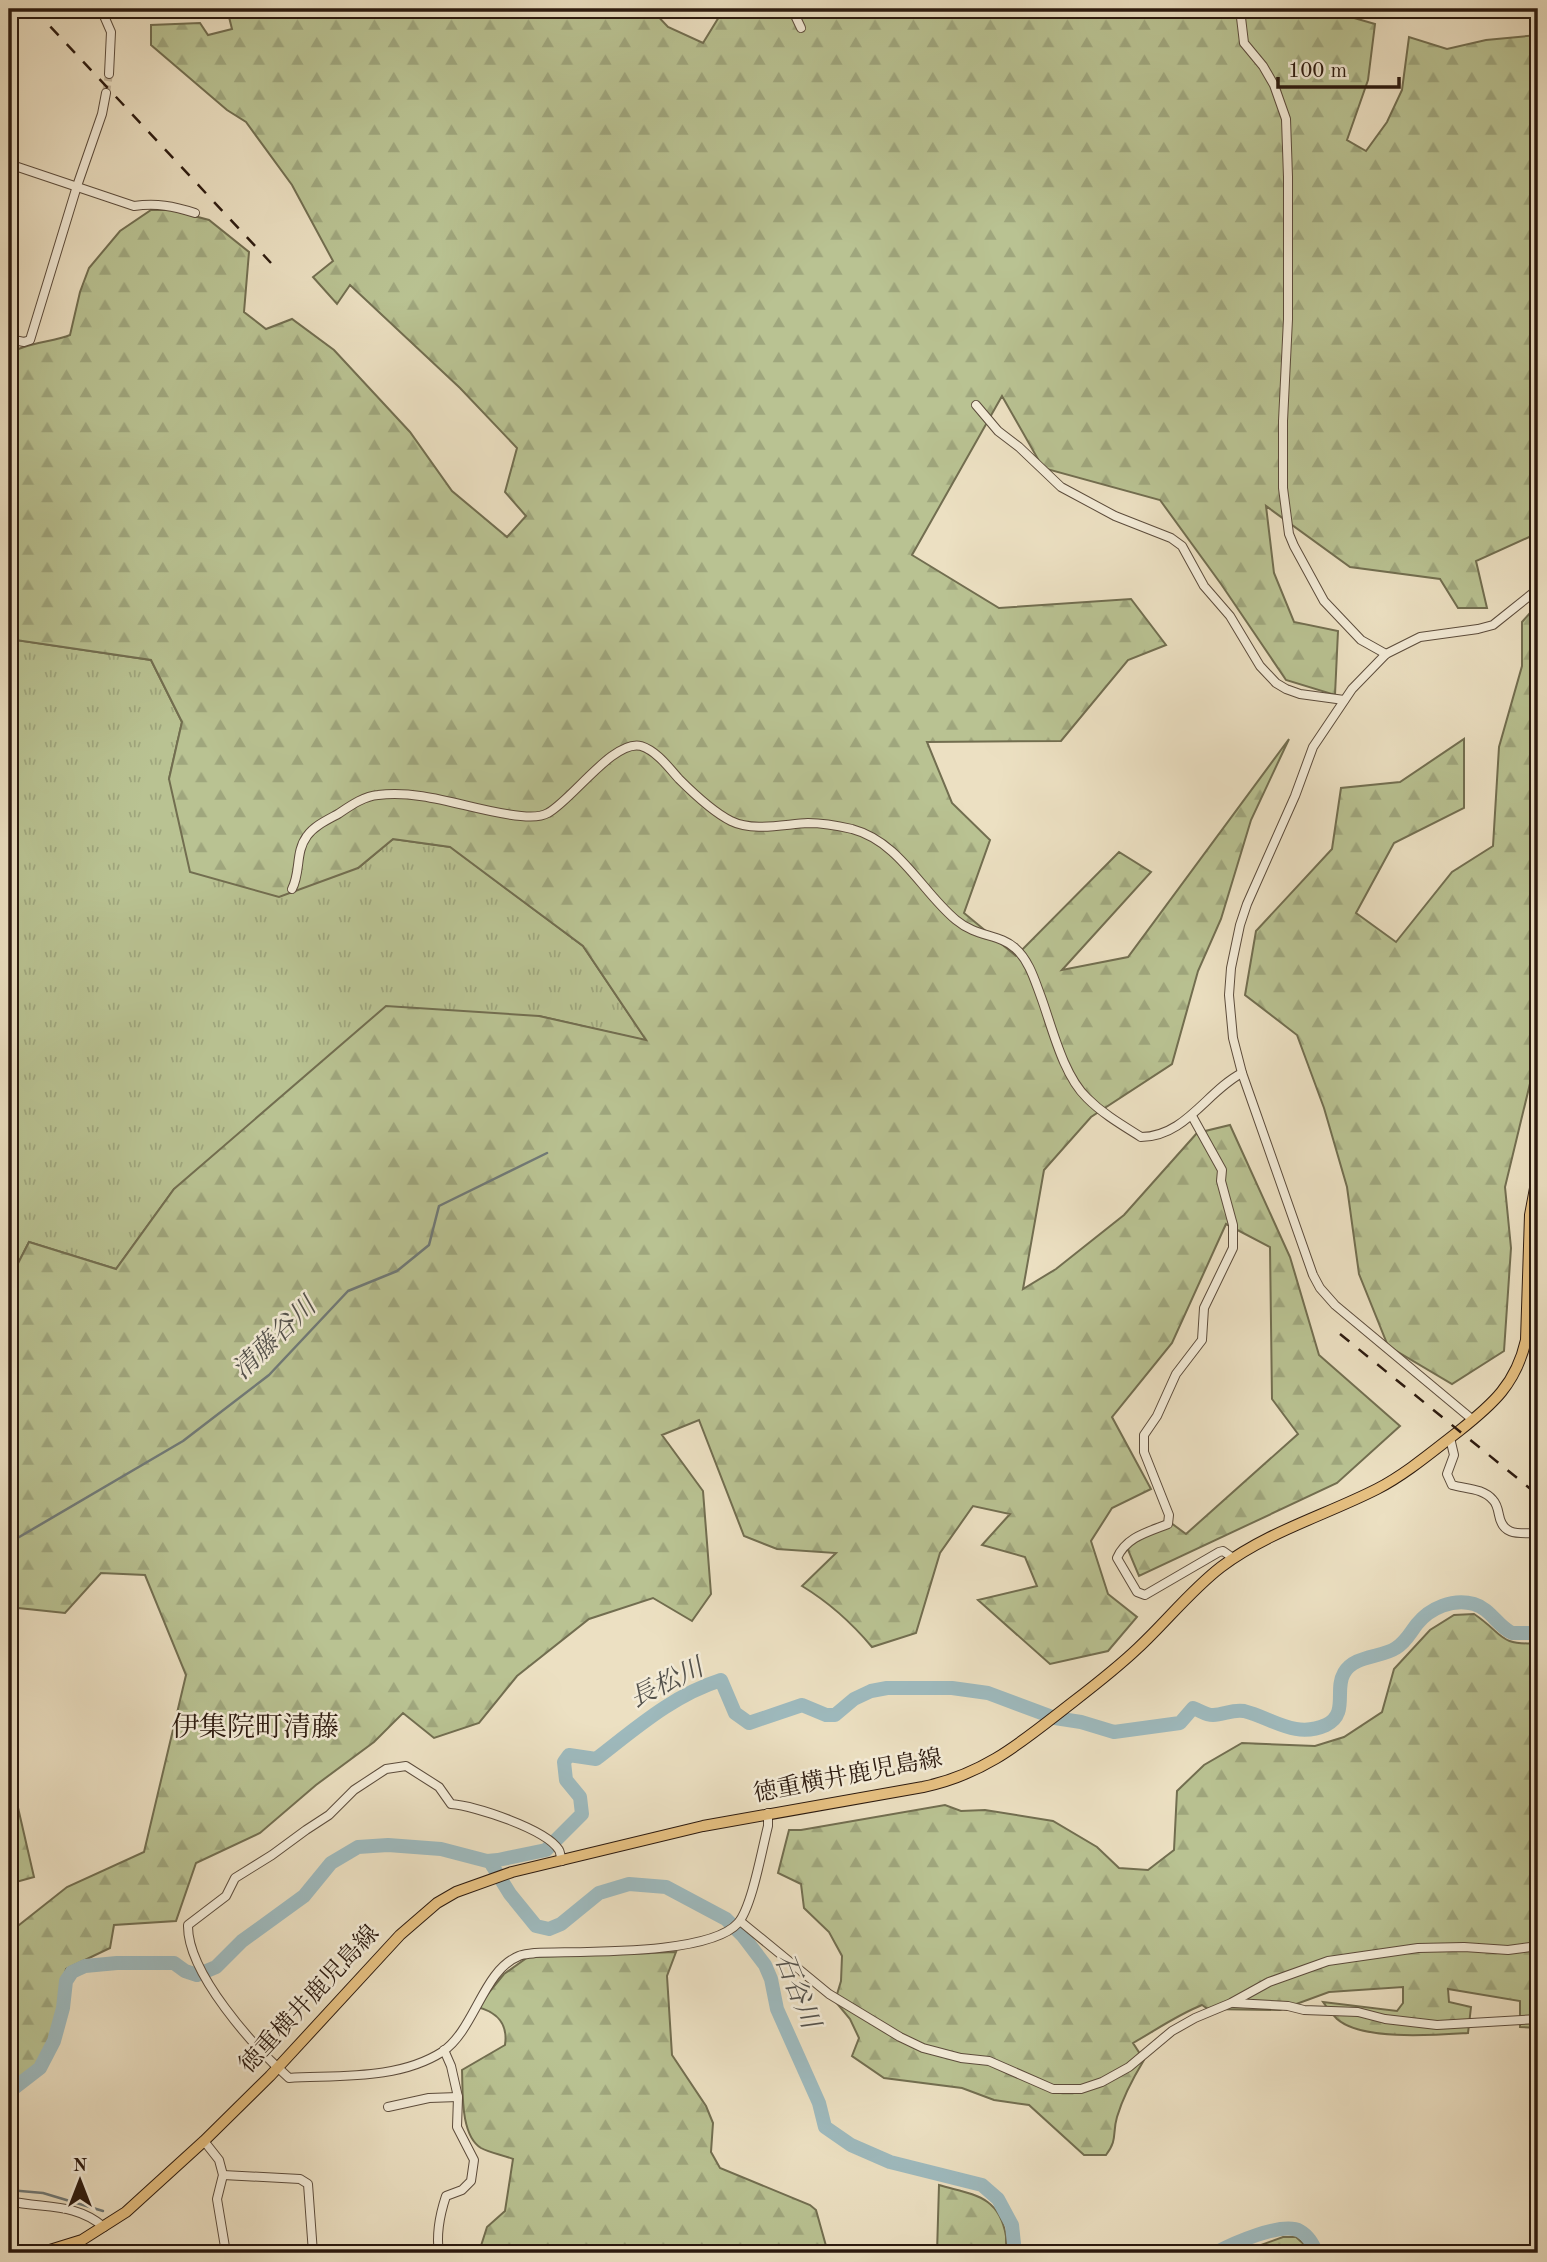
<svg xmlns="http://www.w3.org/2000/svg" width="1547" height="2262" font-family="'Old Standard TT','Noto Serif JP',serif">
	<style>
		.grass { fill: url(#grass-tufts); stroke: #726e50; stroke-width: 2 }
		.forest { fill: url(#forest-firs); stroke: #726e50; stroke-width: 2 }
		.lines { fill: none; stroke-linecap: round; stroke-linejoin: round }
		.stream { stroke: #707a78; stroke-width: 2.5 }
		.river { stroke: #9ebabe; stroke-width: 14 }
		.minor-tunnel { stroke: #c6b89e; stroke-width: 8; stroke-dasharray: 8 4; stroke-linecap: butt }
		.minor-casing { stroke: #5c4c3c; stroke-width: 10 }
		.major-casing { stroke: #2c1a0f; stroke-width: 12 }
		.minor { stroke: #f3ebd7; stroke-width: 8 }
		.major { stroke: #e6c081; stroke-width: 10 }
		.rail { stroke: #2c1a0f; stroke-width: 2.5; stroke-dasharray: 12 12; stroke-linecap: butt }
		.labels { text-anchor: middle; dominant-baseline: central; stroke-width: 5; stroke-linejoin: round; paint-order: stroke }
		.street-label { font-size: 24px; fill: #2c1a0f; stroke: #f3ebd7 }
		.water-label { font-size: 26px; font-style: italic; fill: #54524c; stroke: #f3ebd7 }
		.quarter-label { font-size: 28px; fill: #2c1a0f; stroke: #f3ebd7 }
	</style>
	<defs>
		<pattern id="grass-tufts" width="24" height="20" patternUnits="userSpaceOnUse" patternTransform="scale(1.75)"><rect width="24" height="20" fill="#b9c292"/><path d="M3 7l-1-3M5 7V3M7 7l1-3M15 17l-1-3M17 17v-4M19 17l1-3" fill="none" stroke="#9fa67d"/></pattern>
		<pattern id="forest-firs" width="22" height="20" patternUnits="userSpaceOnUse" patternTransform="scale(1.75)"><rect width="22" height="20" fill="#b9c292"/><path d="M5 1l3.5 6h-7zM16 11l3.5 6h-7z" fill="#9fa67d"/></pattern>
	</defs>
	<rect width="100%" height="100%" fill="#ece0c2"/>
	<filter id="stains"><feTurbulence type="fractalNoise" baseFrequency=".00286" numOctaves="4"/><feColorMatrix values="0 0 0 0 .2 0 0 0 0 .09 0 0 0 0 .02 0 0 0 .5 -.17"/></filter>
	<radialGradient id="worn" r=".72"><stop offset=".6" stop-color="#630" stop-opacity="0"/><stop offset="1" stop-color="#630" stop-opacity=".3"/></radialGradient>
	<polygon class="grass" points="9,639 151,660 182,722 169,779 358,868 393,839 451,847 583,946 647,1041 539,1016 174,1189 116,1269 29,1242 9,1281"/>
	<g class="forest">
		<path d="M 227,9 L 651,9 L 668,27 L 703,43 L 722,12 L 718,9 L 789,9 L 804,31 L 795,9 L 1323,9 L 1375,24 L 1368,80 L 1347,140 L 1366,151 L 1387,122 L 1402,90 L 1409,37 L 1447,49 L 1486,40 L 1538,35 L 1538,533 L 1476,561 L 1487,608 L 1458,608 L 1440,579 L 1350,567 L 1266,506 L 1274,573 L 1294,622 L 1338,631 L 1335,695 L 1286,680 L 1221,584 L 1160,500 L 1043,468 L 1002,396 L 912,555 L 999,608 L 1131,599 L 1166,645 L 1128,660 L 1061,741 L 927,742 L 952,803 L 990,840 L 964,913 L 1016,956 L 1119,852 L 1151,872 L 1062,970 L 1128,957 L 1289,739 L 1251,820 L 1221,919 L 1198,971 L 1172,1064 L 1091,1117 L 1044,1170 L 1023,1289 L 1056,1269 L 1124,1215 L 1197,1133 L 1230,1125 L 1290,1257 L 1319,1355 L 1400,1426 L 1337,1483 L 1139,1576 L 1126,1545 L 1167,1520 L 1186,1534 L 1298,1434 L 1272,1399 L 1270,1247 L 1226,1224 L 1172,1343 L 1112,1417 L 1151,1489 L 1112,1508 L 1091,1541 L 1108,1594 L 1137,1617 L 1108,1651 L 1050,1664 L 978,1600 L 1037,1586 L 1025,1557 L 982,1545 L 1010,1514 L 973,1506 L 940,1553 L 916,1633 L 872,1647 C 851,1622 830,1603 802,1586 L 836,1553 L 777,1549 L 744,1536 L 699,1420 L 662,1435 L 703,1491 L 711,1594 L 692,1621 L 653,1598 L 589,1619 L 517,1676 L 479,1723 L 434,1738 L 403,1713 L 374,1742 L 316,1785 L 260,1833 L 196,1863 L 176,1921 L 114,1925 L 110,1948 L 66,1969 C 59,1990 62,2006 57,2025 C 51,2047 38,2066 20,2080 L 9,2071 L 9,1933 L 67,1887 L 144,1852 L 186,1675 L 145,1575 L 101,1573 L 65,1613 L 9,1607 L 9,1281 L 29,1242 L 116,1269 L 174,1189 L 386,1006 L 539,1016 L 646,1040 L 583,946 L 450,847 L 393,839 L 358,868 L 279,897 L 190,872 L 169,779 L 182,722 L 151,660 L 9,639 L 9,369 L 11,365 L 9,363 L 9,355 C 19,344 53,342 70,335 L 80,292 L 89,268 L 120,231 L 151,210 L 172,210 L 209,220 L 249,252 L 244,312 L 266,329 L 292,319 L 334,350 L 410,432 L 452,491 L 507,537 L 526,516 L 505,492 L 517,448 L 460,388 L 350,285 L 337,304 L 313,277 L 333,261 L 292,185 L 246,122 L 227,110 L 151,45 L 151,25 L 200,23 L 208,35 L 232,29 Z"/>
		<polygon points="1538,604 1538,1059 1534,1067 1505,1187 1511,1248 1504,1351 1452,1384 1388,1346 1359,1274 1347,1187 1324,1108 1297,1035 1245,995 1256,931 1332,849 1341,788 1400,782 1464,739 1464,808 1394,843 1356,913 1396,942 1452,872 1493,846 1499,747 1522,666 1522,622"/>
		<path d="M 1474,1614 C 1504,1634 1498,1646 1538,1643 L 1538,2028 L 1520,2027 L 1520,2001 L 1448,1989 L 1449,2002 L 1471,2007 L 1468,2033 C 1436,2035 1362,2041 1337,2019 C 1332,2014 1327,2008 1323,2002 L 1397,2011 L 1403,2003 L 1403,1987 L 1329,1992 L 1280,2010 L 1208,2009 L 1202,2005 C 1177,2015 1156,2030 1133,2043 L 1144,2060 C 1133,2078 1123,2097 1117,2117 C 1112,2134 1118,2139 1106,2155 L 1084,2155 L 1029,2105 L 994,2100 L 962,2088 L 884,2078 L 852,2056 L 859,2038 L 850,2019 L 835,2001 L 841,1981 L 842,1956 L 829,1932 L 804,1908 L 801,1884 L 778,1873 L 789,1830 L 801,1830 L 945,1805 L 961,1811 L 985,1810 L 1053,1821 L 1097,1847 L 1119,1868 L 1148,1870 L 1174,1850 L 1177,1791 L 1204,1765 L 1242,1743 L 1315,1746 L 1344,1737 L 1382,1712 L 1394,1669 L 1430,1630 L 1454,1615 Z"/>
		<polygon points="9,1796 16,1799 34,1877 9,1884"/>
		<path d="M 676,1952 L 667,1976 L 672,2055 L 706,2106 L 713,2123 L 711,2152 L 720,2168 L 810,2205 L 816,2210 L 828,2253 L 485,2253 L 480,2249 L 487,2227 L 505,2211 L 513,2159 C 503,2155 490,2153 481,2148 C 460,2135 463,2091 462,2070 L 505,2045 C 508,2025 498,2012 477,2007 L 504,1974 L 528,1957 Z"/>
		<path d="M 939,2185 C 973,2195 999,2195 1006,2236 C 1006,2242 1006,2248 1007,2253 L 937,2253 Z"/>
		<polygon points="1283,2237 1296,2237 1307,2247 1310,2253 1239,2253"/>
	</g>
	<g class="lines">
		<g class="stream">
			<polyline points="9,1543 183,1441 269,1375 348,1291 397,1271 429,1245 439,1206 547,1153"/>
			<polyline points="9,2190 43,2193 103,2211"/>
		</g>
		<g class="river">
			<polyline points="492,1865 510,1894 536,1926 549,1929 561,1924 599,1893 629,1884 666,1887 726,1919 743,1936 765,1965 771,1979 777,2009 819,2103 825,2127 851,2145 890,2162 982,2185 998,2199 1012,2225 1015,2253"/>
			<path d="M 9,2092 L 40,2068 L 54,2041 L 63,2008 L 66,1981 L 72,1972 L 85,1966 L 117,1963 L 174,1963 L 185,1971 L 197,1975 L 216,1967 L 242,1941 L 304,1896 L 331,1863 L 358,1847 L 388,1845 L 441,1849 L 487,1861 L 498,1860 L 546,1850 L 582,1814 L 580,1797 L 566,1780 L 564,1762 L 569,1755 L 596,1759 C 635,1729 673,1695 721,1680 L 735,1713 L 749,1723 L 802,1705 L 826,1715 L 835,1715 L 854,1699 L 871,1691 L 887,1688 L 952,1688 L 988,1693 L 1055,1718 L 1081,1722 L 1114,1732 L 1180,1723 L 1193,1708 C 1200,1710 1205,1715 1213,1715 C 1224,1715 1232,1709 1244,1711 C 1272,1718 1295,1739 1326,1725 C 1349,1714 1334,1690 1344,1673 C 1354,1655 1381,1658 1396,1648 C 1406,1642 1410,1633 1417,1624 C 1430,1608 1453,1598 1474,1604 C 1491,1609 1497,1626 1512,1633 L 1538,1633"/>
			<path d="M 1215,2253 C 1232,2244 1282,2221 1300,2231 C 1309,2236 1313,2245 1317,2253"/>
			<polyline points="1533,2253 1538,2251"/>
		</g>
		<polyline class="minor-tunnel" points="106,93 109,74"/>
		<defs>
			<g id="minor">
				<polyline points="101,9 111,32 109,74"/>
				<polyline points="792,9 801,28"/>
				<polyline points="1240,9 1244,43 1263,66 1274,85 1286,119 1288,177 1288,319 1283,421 1283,488 1289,534 1294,546 1324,601 1361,640 1386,654"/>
				<path d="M 9,164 L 134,206 C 157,203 173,206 195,213"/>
				<polyline points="9,339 24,342 30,340 77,186 102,114 106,93"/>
				<polyline points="976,405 998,431 1019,447 1061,487 1115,516 1171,538 1182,546 1204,586 1230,616 1260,666 1276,683 1286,689 1300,694 1344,700"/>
				<path d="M 292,889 C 301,872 295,852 307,836 C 314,826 327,820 338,814 C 350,806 364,796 378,795 C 427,789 474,812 521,816 C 530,817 541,817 548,813 C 572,800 614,739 641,746 C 657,751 669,768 679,779 C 693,793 713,812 731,821 C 753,832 785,824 808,823 C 822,823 839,826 852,829 C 900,842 921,891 956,920 C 976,937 1000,934 1015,948 C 1029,960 1035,981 1041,997 C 1052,1027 1063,1075 1087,1098 C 1103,1114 1122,1125 1141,1137 C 1185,1137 1207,1091 1242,1073"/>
				<path d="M 1192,1116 L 1222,1170 L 1221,1181 L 1233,1225 L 1233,1248 L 1204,1308 L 1202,1340 L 1176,1374 L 1157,1416 L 1144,1435 L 1144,1452 L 1169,1515 L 1168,1524 C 1148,1532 1126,1537 1117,1558 L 1137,1592 L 1145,1595 L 1219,1552 L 1223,1551 L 1233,1558"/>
				<polyline points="1473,1420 1335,1305 1320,1288 1313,1275 1242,1073 1233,1038 1229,995 1231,968 1240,925 1247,904 1295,796 1313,747 1352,689 1386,654 1420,637 1478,629 1493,625 1538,589"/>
				<path d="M 1450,1438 L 1454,1455 L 1447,1474 L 1452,1485 C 1466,1489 1483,1488 1493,1500 C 1497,1504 1498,1510 1499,1515 C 1503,1537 1520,1533 1538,1533"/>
				<path d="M 562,1861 C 561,1859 560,1851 559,1850 C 546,1829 475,1806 451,1804 L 439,1787 L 406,1766 L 386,1769 L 354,1790 L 329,1815 L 306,1830 L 272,1855 L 235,1878 L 226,1896 L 188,1925 C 187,1973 254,2047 289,2078 C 339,2075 398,2080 442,2052 C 475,2030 483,1970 519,1956 C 523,1954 530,1954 535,1953 C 579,1951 709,1956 738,1923 C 752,1907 762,1849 768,1826 L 768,1813"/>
				<polyline points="740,1921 829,1994 900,2037 923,2048 961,2058 989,2061 1053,2089 1081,2089 1102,2082 1129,2067 1172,2031 1195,2018 1231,2003 1269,1982 1328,1961 1418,1948 1464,1947 1508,1950 1538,1946"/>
				<polyline points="1234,2003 1288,2006 1304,2010 1358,2012 1385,2019 1437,2025 1538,2019"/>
				<polyline points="388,2107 429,2098 458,2097"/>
				<polyline points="204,2141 219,2160 223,2175 217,2199 226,2253"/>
				<polyline points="223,2175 300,2179 308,2184 313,2253"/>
				<path d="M 9,2201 C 45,2209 74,2202 104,2227"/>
				<path d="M 439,2253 C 436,2234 440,2214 446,2196 L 462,2190 L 471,2181 L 474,2160 L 457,2127 L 458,2097 L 451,2066 L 444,2050"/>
			</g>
			<path id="major" d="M 40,2253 L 82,2240 L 126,2212 L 204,2141 L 270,2076 L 400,1935 L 437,1903 L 456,1892 L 512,1872 L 703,1826 L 923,1787 C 986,1774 1024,1740 1073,1702 C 1095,1685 1117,1668 1138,1648 C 1166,1622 1191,1590 1221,1567 C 1267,1532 1326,1515 1377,1489 C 1406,1474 1433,1451 1459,1431 C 1493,1404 1516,1384 1526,1340 L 1530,1215 L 1538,1172"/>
		</defs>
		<use href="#minor" class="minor-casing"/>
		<use href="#major" class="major-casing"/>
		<use href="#minor" class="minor"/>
		<use href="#major" class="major"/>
		<g class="rail">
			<polyline points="34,9 271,263"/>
			<polyline points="1340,1334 1538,1495"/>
		</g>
	</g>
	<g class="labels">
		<g class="street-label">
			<text transform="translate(848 1777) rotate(-11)">徳重横井鹿児島線</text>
			<text transform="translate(310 2000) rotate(-47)">徳重横井鹿児島線</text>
		</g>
		<g class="water-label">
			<text transform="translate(275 1339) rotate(-44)">清藤谷川</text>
			<text transform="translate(667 1684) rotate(-26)">長松川</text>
			<text transform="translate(796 1991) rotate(68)">石谷川</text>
		</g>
		<g class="quarter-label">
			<text x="255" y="1729">伊集院町清藤</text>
		</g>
	</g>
	<rect width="1547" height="2262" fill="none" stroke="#ece0c2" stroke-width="35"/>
	<rect x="10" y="10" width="1526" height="2241" fill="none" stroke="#2c1a0f" stroke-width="3.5"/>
	<rect x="18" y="18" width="1512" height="2227" fill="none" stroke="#2c1a0f" stroke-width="2"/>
	<g transform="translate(80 2181)" stroke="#f3ebd7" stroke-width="5" paint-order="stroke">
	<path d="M0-5L12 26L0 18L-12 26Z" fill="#2c1a0f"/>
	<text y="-10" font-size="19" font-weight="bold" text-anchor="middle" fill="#2c1a0f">N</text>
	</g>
	<path d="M1278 77v10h121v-10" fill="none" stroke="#2c1a0f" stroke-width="3.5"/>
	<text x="1288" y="77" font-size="21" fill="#2c1a0f" stroke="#f3ebd7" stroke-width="5" paint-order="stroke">100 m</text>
	<rect width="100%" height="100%" filter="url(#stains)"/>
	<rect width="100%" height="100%" fill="url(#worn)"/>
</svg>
